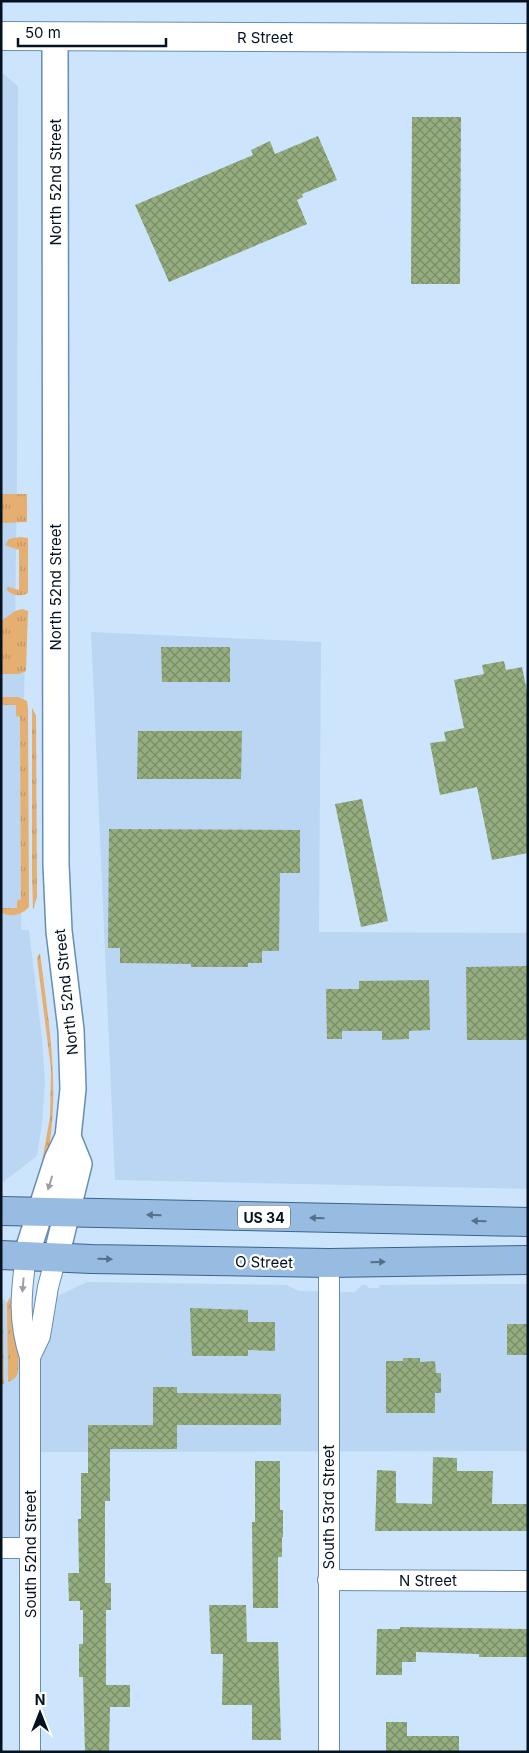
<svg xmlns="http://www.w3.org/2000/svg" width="529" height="1753" font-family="Inter,sans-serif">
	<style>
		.built { fill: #bbd6f2 }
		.grass { fill: url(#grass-tufts) }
		.building { fill: url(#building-cross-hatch) }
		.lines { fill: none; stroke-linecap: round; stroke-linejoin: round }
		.minor-casing { stroke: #688db3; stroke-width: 22 }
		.tertiary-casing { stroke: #688db3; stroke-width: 28 }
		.secondary-casing { stroke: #688db3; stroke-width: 30 }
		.primary-casing { stroke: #386490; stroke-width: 30 }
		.minor { stroke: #fff; stroke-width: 20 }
		.tertiary { stroke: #fff; stroke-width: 25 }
		.secondary { stroke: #fff; stroke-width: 28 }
		.primary { stroke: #98bce1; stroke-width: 28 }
		.oneway { fill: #9ba0a6 }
		.oneway2 { fill: #56708a }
		.labels { text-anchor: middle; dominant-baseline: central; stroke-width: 4.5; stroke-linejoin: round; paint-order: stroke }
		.shield { fill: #fff; stroke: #505963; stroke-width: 1 }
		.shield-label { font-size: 14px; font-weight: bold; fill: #051220 }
		.street-label { font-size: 15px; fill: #051220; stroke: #fff }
	</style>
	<defs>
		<pattern id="grass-tufts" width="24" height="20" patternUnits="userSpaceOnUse" patternTransform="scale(1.25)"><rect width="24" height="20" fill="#e4af71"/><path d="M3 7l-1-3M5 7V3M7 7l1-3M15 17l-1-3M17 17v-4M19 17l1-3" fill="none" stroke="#c29662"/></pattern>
		<pattern id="building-cross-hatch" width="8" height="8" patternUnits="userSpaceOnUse" patternTransform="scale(1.25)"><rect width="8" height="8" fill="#96ae7f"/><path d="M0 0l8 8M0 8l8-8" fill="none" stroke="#788c68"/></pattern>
	</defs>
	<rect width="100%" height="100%" fill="#cde4fd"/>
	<g class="built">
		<polygon points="1,72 18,86 17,470 15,634 25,634 21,930 29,930 42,1039 45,1082 42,1124 37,1156 3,1182 1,1182"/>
		<polygon points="91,632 321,642 319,932 528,933 528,1189 115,1180"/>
		<polygon points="87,1282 287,1285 299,1291 355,1292 362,1285 367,1285 368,1288 379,1288 379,1285 528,1284 528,1451 30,1452 30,1548 1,1548 1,1297 22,1315 23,1336 45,1302"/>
	</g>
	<g class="grass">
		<polygon points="1,494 27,494 27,522 1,523"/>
		<path d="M 20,537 L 28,538 L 28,593 C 20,597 12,596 6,589 L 8,587 L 19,590 L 19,550 L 5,545 L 9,539 Z"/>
		<polygon points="22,609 28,611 26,671 19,674 1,674 1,621 15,611"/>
		<path d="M 1,697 L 18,697 L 27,701 L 28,709 L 29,907 C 22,915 10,918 1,912 L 1,908 L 17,908 L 17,901 L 21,899 L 20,717 L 16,716 L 16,705 L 2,705 Z"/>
		<polygon points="32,708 36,715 37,897 33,910 32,874"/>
		<path d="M 40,953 C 49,1025 62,1096 45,1168 L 41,1167 L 50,1117 L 51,1069 L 37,958 Z"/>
		<polygon points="1,1297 3,1304 4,1384 1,1385"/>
		<path d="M 10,1297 C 13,1313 22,1362 17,1375 C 15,1379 11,1381 8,1382 L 7,1303 Z"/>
	</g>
	<g class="building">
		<polygon points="412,117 461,117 460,284 411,284"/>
		<polygon points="318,136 337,180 302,194 303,197 297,200 307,224 169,282 135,205 253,155 251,150 270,141 275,154"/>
		<polygon points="161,647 230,647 230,682 162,682"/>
		<polygon points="504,661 506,670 522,667 528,696 528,853 492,860 477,787 440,795 430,743 446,741 444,732 464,728 454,680 484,674 482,665"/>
		<polygon points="138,731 242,731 241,779 137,779"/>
		<polygon points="362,799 388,921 361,927 335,804"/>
		<polygon points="109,829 300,830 300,873 280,873 279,951 262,951 262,963 248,963 248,967 191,967 191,964 120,963 120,948 108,948"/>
		<polygon points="528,966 528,1040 467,1040 466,967"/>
		<polygon points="429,980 430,1030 409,1031 409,1039 382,1040 382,1031 342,1031 342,1039 327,1039 326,989 359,989 359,981"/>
		<polygon points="190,1308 248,1310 248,1322 275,1322 275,1351 248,1350 248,1356 192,1356"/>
		<rect x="507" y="1324" width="21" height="31"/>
		<polygon points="403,1358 420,1358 420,1362 435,1361 436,1373 441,1373 441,1393 435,1393 435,1413 386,1413 386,1361 403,1361"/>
		<polygon points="153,1387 177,1387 177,1393 281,1394 281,1425 177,1425 177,1449 110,1449 110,1501 105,1501 105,1583 111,1583 111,1610 106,1610 106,1685 130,1685 130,1707 110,1707 109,1752 85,1752 83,1677 79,1677 79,1644 83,1644 83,1610 80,1610 80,1601 69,1601 68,1573 79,1573 78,1519 81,1519 81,1473 88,1473 88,1425 153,1425"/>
		<polygon points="433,1457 457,1458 457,1471 493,1471 492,1504 528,1504 528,1531 375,1531 377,1470 396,1471 396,1503 432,1504"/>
		<polygon points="255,1461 280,1461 280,1510 283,1510 283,1537 282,1537 282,1557 278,1557 278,1608 253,1608 252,1522 255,1522"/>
		<polygon points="209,1605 246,1605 247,1642 278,1642 281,1740 252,1740 252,1705 222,1705 223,1654 211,1654"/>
		<polygon points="400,1627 528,1629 528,1657 479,1657 479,1654 416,1652 416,1662 402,1662 402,1675 376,1675 377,1629 400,1629"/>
		<polygon points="386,1722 407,1722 407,1736 459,1736 459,1752 386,1752"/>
	</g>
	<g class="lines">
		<defs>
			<g id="minor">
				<path d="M 26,1256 C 21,1292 18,1321 30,1357 L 30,1752"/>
				<polyline points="30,1357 40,1336 48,1287 56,1257"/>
				<polyline points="1,1548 30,1548"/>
				<polyline points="328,1580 528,1581"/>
				<polyline points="329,1752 329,1263"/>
			</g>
			<g id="tertiary">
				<polyline points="26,1256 57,1160 68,1137 73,1089 71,1030 59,931 56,864 55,36"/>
				<polyline points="56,1257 79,1164 68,1137"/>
			</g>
			<polyline id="secondary" points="1,36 528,38"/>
			<g id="primary">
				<polyline points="1,1211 528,1222"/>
				<polyline points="1,1255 91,1259 329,1263 528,1260"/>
			</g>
		</defs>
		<use href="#minor" class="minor-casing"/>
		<use href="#tertiary" class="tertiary-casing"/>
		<use href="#secondary" class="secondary-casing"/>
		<use href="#primary" class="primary-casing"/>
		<use href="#minor" class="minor"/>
		<use href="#tertiary" class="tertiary"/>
		<use href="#secondary" class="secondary"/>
		<use href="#primary" class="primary"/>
	</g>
	<defs><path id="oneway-solid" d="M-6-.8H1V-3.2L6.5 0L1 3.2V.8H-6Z" transform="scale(1.25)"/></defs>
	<g class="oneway">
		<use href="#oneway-solid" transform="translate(50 1183) rotate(107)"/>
		<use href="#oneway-solid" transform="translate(23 1285) rotate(95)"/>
	</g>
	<g class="oneway2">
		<use href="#oneway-solid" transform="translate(154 1215) rotate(-179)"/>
		<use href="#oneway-solid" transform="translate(317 1218) rotate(-179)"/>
		<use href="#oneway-solid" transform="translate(479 1221) rotate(-179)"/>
		<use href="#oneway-solid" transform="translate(105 1259) rotate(1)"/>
		<use href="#oneway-solid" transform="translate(378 1262) rotate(-1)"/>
	</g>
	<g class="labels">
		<rect class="shield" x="238" y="1205.5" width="52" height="23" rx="4"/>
		<g class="shield-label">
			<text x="264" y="1217">US 34</text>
		</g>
		<g class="street-label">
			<text x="265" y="37">R Street</text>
			<text transform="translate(55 182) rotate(-90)">North 52nd Street</text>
			<text transform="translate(55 587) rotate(-90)">North 52nd Street</text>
			<text transform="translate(66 992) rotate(-96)">North 52nd Street</text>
			<text transform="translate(264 1262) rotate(1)">O Street</text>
			<text transform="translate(328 1507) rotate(-90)">South 53rd Street</text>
			<text transform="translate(30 1554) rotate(-90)">South 52nd Street</text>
			<text x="428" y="1580">N Street</text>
		</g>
	</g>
	<rect width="529" height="1753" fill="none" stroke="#051220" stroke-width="5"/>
	<g transform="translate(40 1713)" stroke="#ffffff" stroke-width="4" paint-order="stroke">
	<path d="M0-4L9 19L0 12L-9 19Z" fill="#051220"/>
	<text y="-8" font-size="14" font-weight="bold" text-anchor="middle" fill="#051220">N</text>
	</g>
	<path d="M18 38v8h148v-8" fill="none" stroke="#051220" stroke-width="2.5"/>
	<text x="25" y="38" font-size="15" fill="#051220" stroke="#ffffff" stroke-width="4" paint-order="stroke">50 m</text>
</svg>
